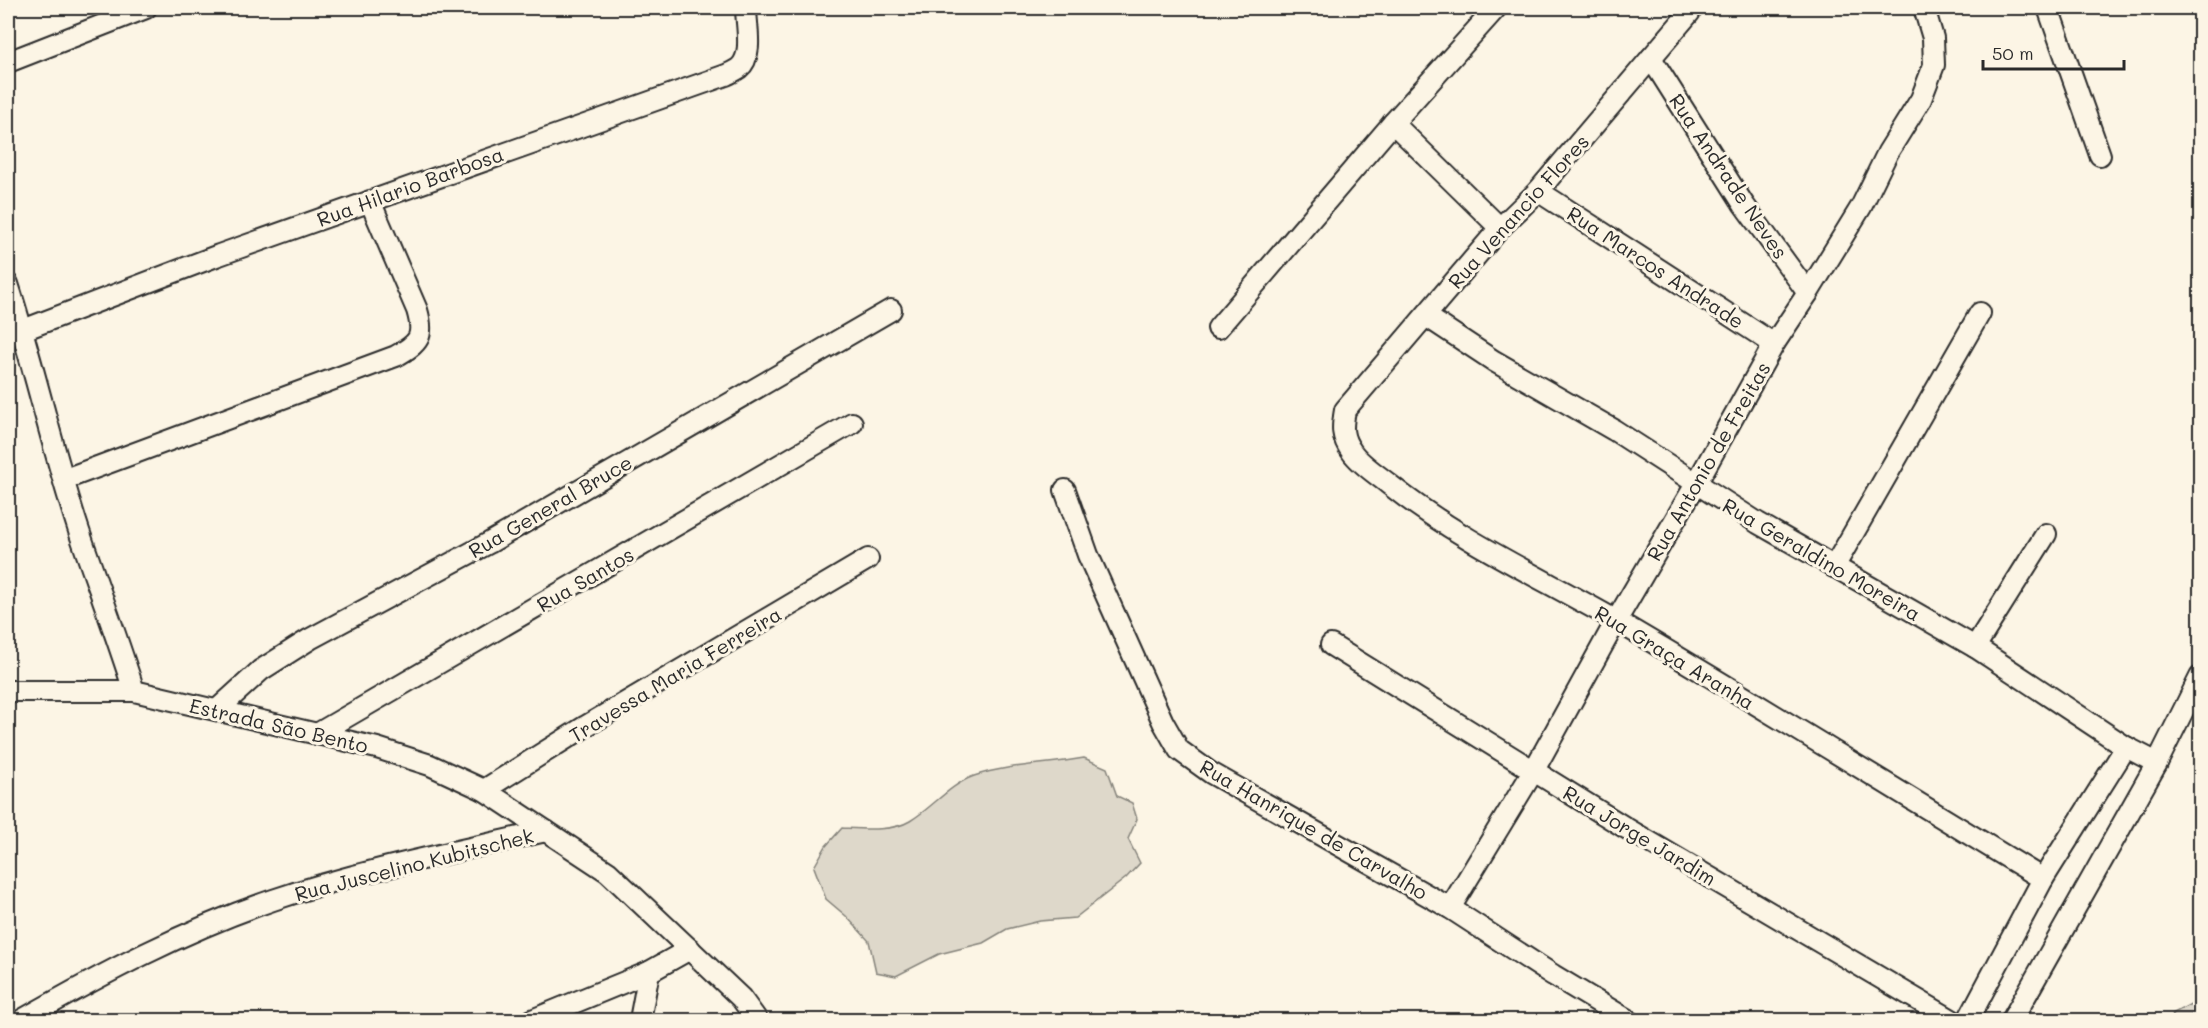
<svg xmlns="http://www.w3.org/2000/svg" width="2208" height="1028" font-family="Mali,sans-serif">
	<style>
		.green { fill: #ded8ca; stroke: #84827a; stroke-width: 1.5 }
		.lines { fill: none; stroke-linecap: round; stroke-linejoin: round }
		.minor-casing { stroke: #2b2b2b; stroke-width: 24 }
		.minor { stroke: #fcf5e5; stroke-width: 20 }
		.labels { text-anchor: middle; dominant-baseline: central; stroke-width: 6; stroke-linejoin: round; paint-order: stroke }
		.street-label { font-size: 20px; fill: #2b2b2b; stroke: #fcf5e5 }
	</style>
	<rect width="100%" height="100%" fill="#fcf5e5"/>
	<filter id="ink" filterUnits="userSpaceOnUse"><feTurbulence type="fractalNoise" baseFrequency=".0167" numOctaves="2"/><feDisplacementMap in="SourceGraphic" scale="12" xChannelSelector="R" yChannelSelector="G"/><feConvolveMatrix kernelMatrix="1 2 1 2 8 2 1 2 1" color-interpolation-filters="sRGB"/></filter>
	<g filter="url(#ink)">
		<g class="green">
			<path d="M 1084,758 L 1107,768 L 1117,796 L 1132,803 L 1137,819 L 1128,839 L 1140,863 L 1126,878 L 1075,918 L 1040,921 L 1007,929 L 983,943 L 939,954 L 896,976 L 876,972 L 869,941 L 846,916 L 826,899 L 814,867 L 826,846 L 842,828 C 862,829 892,832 910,821 C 932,808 949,785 974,776 C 1009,764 1048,765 1084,758 Z"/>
			<polygon points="2200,999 2200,1020 2175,1020 2172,1014"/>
		</g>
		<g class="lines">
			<defs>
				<g id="minor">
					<polyline points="2048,8 2100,155"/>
					<path d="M 1690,12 L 1538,191 L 1500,228 L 1345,410 C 1342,427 1341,437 1352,452 C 1361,465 1378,475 1390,485 C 1459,540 1540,577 1615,620 C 1759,704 1900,793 2043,879"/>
					<polyline points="1651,58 1744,205 1808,293"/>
					<polyline points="8,62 146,8"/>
					<polyline points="1393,123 1500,228"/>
					<polyline points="1538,191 1774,344"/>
					<path d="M 8,284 C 34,365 52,449 79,531 C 97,584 117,637 134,691 L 377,748 L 430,765 L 484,790 L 608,872 L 741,998 L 757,1020"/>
					<polyline points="1426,316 1494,361 1614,430 1758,523 1975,647 2126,747 2157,763"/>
					<polyline points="1218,328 1393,123 1496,8"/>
					<path d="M 23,330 L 219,255 L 726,75 C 730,73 735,71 739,68 C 754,56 746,25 746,8"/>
					<path d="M 65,479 L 396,356 C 419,343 425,337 417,310 L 370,201"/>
					<polyline points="1065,490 1088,555 1163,722 1179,750 1211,773 1450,908 1553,975 1628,1020"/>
					<polyline points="1834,567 1980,313"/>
					<polyline points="1331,645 1626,828 1952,1020"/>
					<polyline points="1975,647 2046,534"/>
					<polyline points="8,691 134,691"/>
					<polyline points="217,710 261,670 310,639 489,543 891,310"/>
					<polyline points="317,734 852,423"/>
					<polyline points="484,790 586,726 868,559"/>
					<polyline points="1450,908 1534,770 1616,621 1696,484 1774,344 1808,293 1861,207 1888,152 1921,99 1934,65 1933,38 1924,8"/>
					<path d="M 22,1020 C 102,974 185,930 273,900 C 362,870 455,852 546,831"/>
					<polyline points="532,1020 649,972 690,949"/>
					<polyline points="640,1020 649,972"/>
					<polyline points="1968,1020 2043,879 2126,747"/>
					<polyline points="2012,1020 2157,763 2200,677"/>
				</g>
			</defs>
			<use href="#minor" class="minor-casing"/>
			<use href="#minor" class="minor"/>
		</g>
	</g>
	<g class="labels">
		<g class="street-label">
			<text transform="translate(1729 176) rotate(56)">Rua Andrade Neves</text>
			<text transform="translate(410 186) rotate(-20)">Rua Hilario Barbosa</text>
			<text transform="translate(1518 211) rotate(-48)">Rua Venancio Flores</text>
			<text transform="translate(1656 267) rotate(33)">Rua Marcos Andrade</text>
			<text transform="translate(1708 461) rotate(-60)">Rua Antonio de Freitas</text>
			<text transform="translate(550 506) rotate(-30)">Rua General Bruce</text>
			<text transform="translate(1822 559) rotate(30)">Rua Geraldino Moreira</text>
			<text transform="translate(585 579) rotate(-30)">Rua Santos</text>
			<text transform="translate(1675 657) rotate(31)">Rua Graça Aranha</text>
			<text transform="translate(675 674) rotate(-31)">Travessa Maria Ferreira</text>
			<text transform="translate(279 725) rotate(13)">Estrada São Bento</text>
			<text transform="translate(1314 829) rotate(30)">Rua Hanrique de Carvalho</text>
			<text transform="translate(1640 835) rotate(31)">Rua Jorge Jardim</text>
			<text transform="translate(414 864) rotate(-14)">Rua Juscelino Kubitschek</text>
		</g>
	</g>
	<rect width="2208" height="1028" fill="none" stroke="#fcf5e5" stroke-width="30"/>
	<rect x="15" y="15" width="2178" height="998" fill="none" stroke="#2b2b2b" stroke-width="2" filter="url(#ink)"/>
	<path d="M1983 60v9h141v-9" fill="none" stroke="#2b2b2b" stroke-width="3"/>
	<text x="1992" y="60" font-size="18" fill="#2b2b2b" stroke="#fcf5e5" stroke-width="4.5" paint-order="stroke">50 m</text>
</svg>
